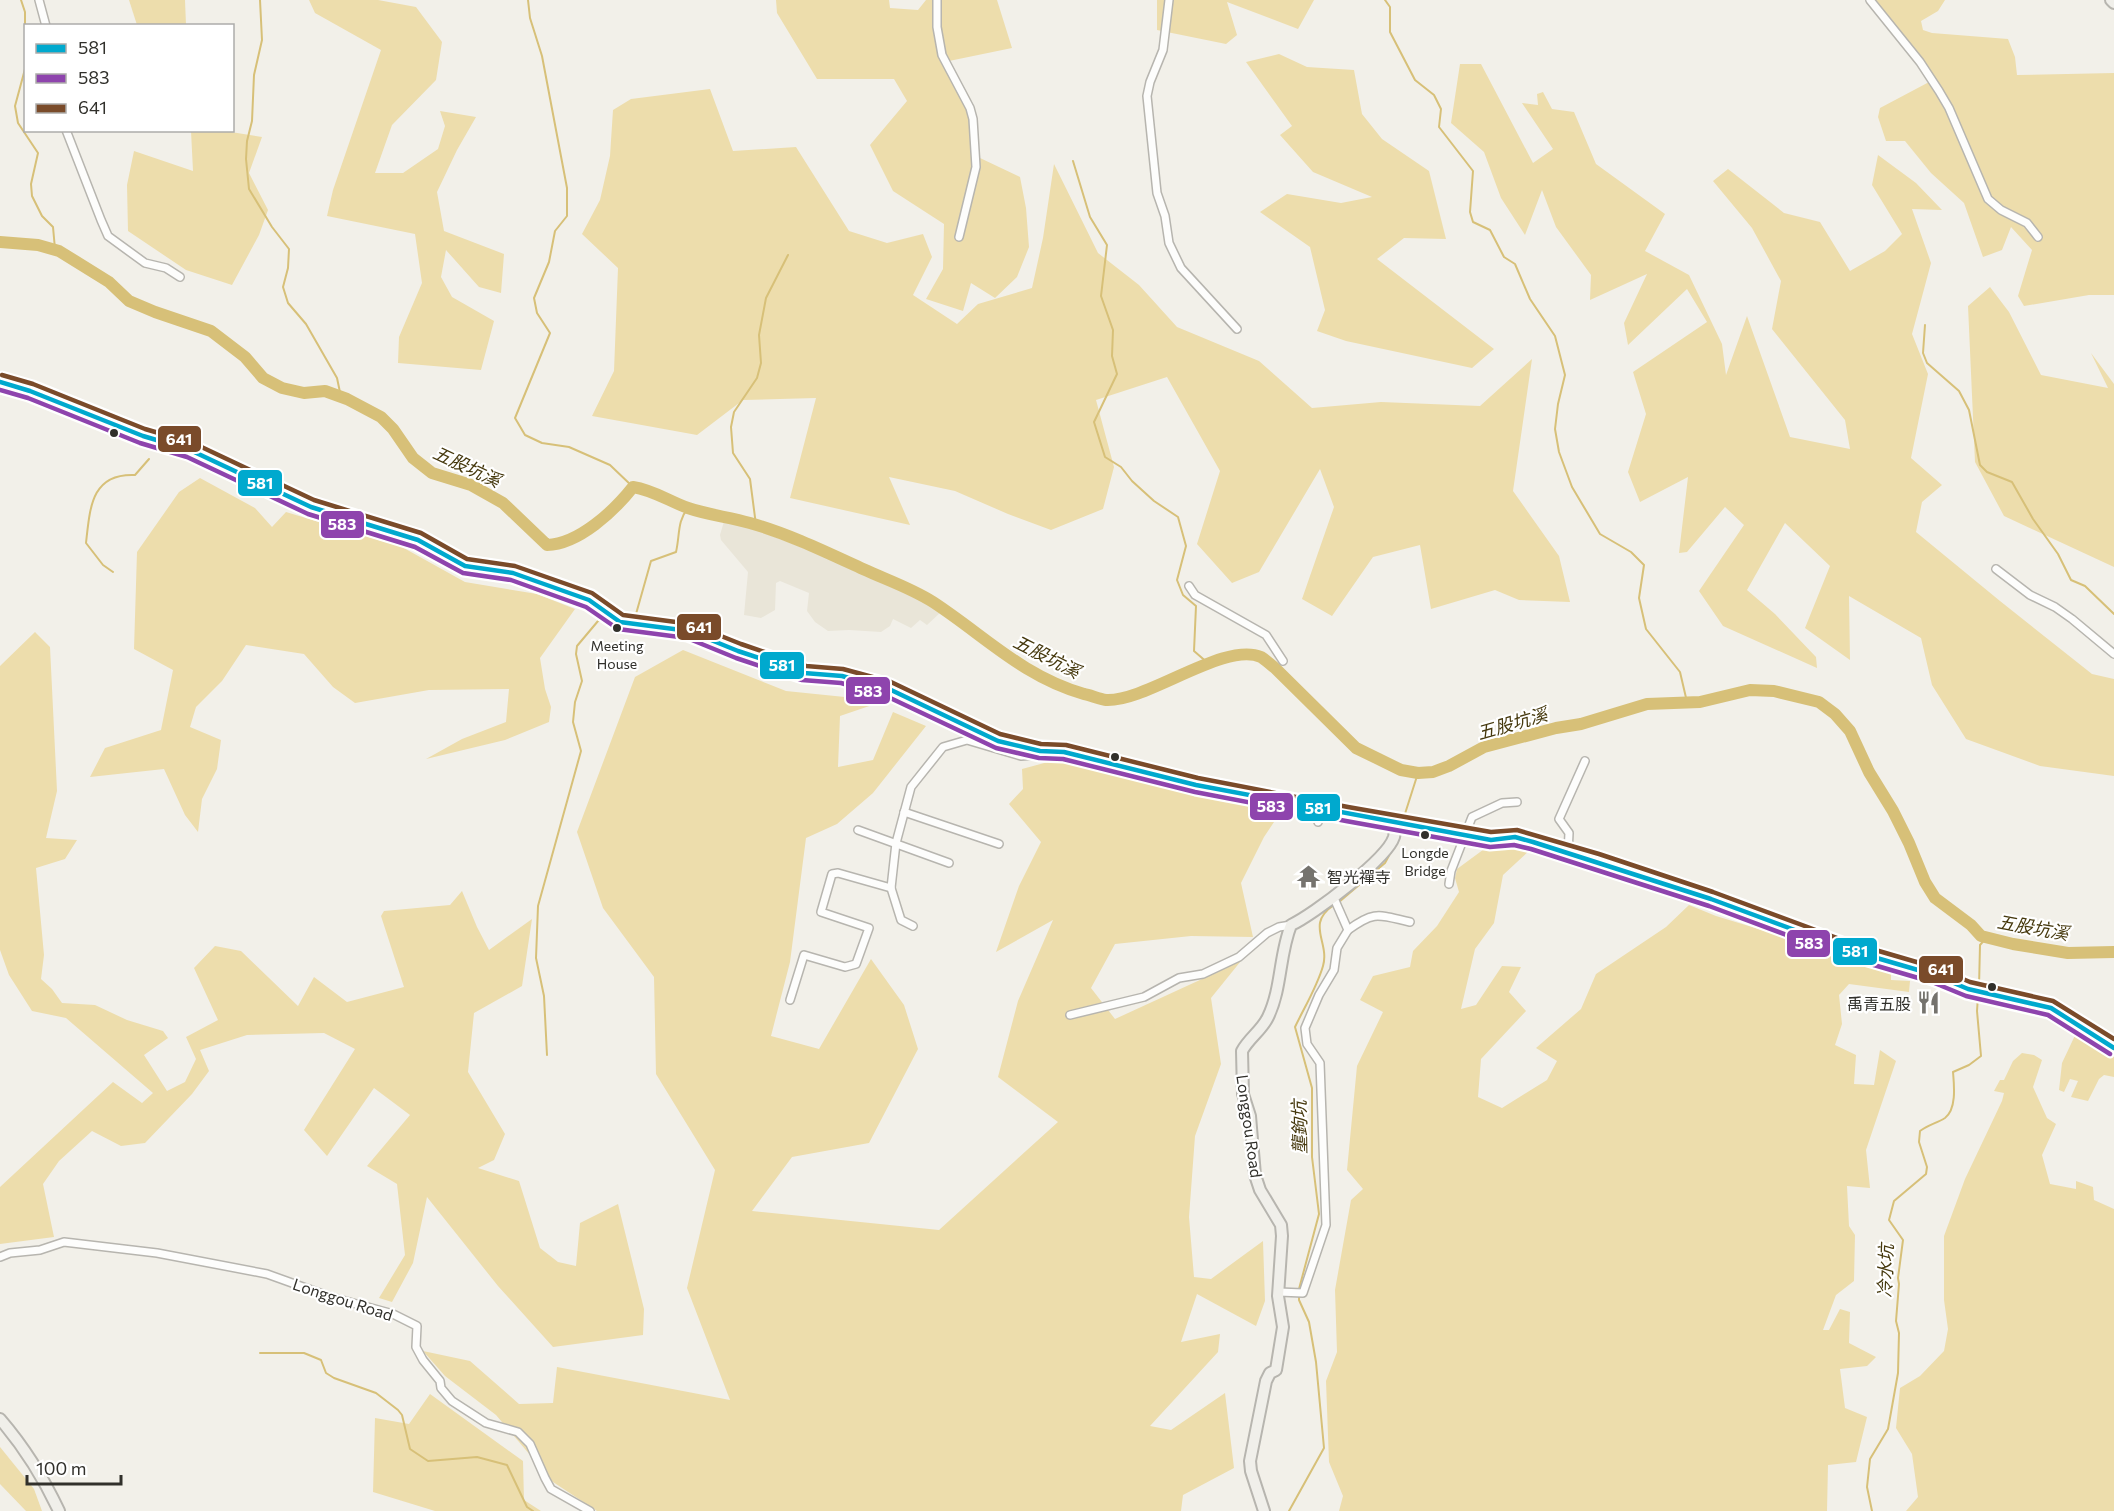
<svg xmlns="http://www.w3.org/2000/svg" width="2114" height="1511" font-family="Commissioner,'Noto Sans TC',sans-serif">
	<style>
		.built { fill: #e9e5d8 }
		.green { fill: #edddac }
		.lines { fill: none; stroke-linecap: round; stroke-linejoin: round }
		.stream { stroke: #d7c078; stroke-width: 2 }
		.river { stroke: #d7c078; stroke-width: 12 }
		.street-casing { stroke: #b7b5af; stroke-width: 10 }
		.secondary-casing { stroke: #b7b5af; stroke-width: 14 }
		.street { stroke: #fdfdfc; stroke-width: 7 }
		.secondary { stroke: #f0efea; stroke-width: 10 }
		.bus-1-casing { stroke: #fff; stroke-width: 9 }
		.bus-2-casing { stroke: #fff; stroke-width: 9 }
		.bus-3-casing { stroke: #fff; stroke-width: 9 }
		.bus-1 { stroke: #00a9ce; stroke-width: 4.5 }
		.bus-2 { stroke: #8e44ad; stroke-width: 4.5 }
		.bus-3 { stroke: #7a4b2a; stroke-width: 4.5 }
		.bus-dot { fill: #31302b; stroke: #fff; stroke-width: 2 }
		.labels { text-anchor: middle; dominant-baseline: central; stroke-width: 4.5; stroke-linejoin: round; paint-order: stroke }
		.bus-label { font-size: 14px; fill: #31302b; stroke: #fff }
		.poi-label { font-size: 16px; fill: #31302b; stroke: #fff; text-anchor: start }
		.street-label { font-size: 16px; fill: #31302b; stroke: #fff }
		.water-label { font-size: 18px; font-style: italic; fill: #46390e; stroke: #fff }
		.line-badge { stroke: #fff; stroke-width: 2 }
		.badge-label { font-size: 16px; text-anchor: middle; font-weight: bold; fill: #fff }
	</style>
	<rect width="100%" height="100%" fill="#f2f0e9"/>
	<polygon class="built" points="725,518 907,588 942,611 927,625 920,620 911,628 893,619 890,626 881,632 849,630 828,631 815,622 807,611 809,593 780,581 776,583 775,610 761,618 744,615 748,572 721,540 720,535"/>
	<g class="green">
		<polygon points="129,0 185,0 186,25 137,25"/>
		<polygon points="309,0 378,0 416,7 442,42 436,80 392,125 375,173 403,173 438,149 445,126 440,111 476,117 457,150 437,192 444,231 504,254 501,293 479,287 446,250 441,277 452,297 494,321 481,370 398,363 399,337 422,283 415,234 327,216 333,190 381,50 315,13"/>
		<polygon points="776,0 889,0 890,8 918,10 926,0 997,0 1012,48 949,61 970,98 980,158 1020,177 1026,208 1029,247 1017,277 995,298 971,283 963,311 926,299 943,269 944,224 893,191 870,145 907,101 894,79 817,79 777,13"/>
		<polygon points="1157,0 1314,0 1298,29 1227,2 1237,35 1226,44 1157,30"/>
		<polygon points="1869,0 1945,0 1938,11 1921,21 1923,30 1932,33 2008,39 2015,57 2017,75 2114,73 2114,295 2089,295 2024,306 2018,296 2032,250 2011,227 2002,250 1983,257 1964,203 1931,173 1905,141 1886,141 1878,117 1880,108 1931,81"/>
		<polygon points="1279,54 1307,67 1354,70 1362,114 1382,139 1429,171 1446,239 1404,238 1377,259 1494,349 1472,368 1346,341 1317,331 1325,310 1310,247 1260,212 1287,194 1341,203 1372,197 1313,172 1280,135 1292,126 1246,62"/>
		<polygon points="1460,64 1481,64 1533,163 1553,149 1522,103 1538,105 1537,94 1543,92 1552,109 1574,112 1596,164 1665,214 1645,251 1689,275 1722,344 1726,375 1747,316 1790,437 1850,449 1845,420 1772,329 1781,281 1752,228 1713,181 1728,169 1784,213 1820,222 1850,271 1885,251 1902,234 1872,185 1878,155 1916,183 1942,210 1912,209 1931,263 1912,334 1928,374 1911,458 1942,485 1922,502 1916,532 2000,601 2092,674 2114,679 2114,776 2040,766 1966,739 1932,685 1921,638 1849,596 1850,660 1805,628 1830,566 1785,523 1747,590 1775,614 1816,657 1817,668 1723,626 1699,591 1744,525 1725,507 1687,552 1679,553 1688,477 1640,502 1628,472 1646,414 1633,372 1707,322 1687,289 1628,345 1624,323 1647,274 1590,300 1591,275 1556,227 1542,190 1525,235 1501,198 1484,152 1451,123"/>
		<polygon points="710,89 733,151 796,147 849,231 887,243 923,234 932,257 913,295 957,324 978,304 1032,288 1043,238 1054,164 1098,253 1139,285 1177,327 1259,361 1312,408 1381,402 1480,406 1532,359 1513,491 1559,556 1570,602 1519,600 1495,590 1431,609 1420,545 1373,557 1332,616 1302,599 1334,507 1320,469 1259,572 1232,583 1197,544 1220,471 1167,377 1096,400 1114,467 1103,509 1051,530 1008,514 955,491 889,477 910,525 790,498 816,398 743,400 697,435 592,416 614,371 618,268 582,234 600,200 610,156 613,110 631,99"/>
		<polygon points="191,131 230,131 231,132 262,137 249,173 268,210 259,235 232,285 186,270 128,231 127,185 134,151 193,171"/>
		<polygon points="1990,287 2009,312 2041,375 2108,388 2091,353 2114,384 2114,567 2004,516 1975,462 1968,306"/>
		<polygon points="200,478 255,508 272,527 286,512 402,547 465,582 537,594 575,609 540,658 545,689 551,707 549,722 505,740 426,759 462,739 506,722 509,689 429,690 355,703 333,687 304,654 246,645 222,681 196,707 190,727 221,740 217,769 202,799 198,832 185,815 164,769 90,777 105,748 161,730 173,670 134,649 137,552 179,492"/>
		<polygon points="35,632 50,647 57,791 46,838 77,840 65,859 36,868 44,955 41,979 52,989 62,1003 95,1005 127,1020 163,1031 168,1038 144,1055 167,1091 185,1082 196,1059 186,1037 218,1020 194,968 215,946 241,951 298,1006 314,977 347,1002 404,987 381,916 384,911 450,905 462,891 477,927 489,950 532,919 522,986 474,1013 468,1072 505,1134 494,1160 478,1168 519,1181 540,1248 558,1262 576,1266 580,1223 618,1204 644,1309 643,1335 553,1347 498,1286 427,1197 413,1263 392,1302 379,1298 405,1255 397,1184 367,1166 410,1115 374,1088 327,1156 304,1130 355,1049 324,1033 247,1035 200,1050 209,1071 192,1094 145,1143 121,1146 92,1131 59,1161 43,1184 54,1237 0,1244 0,1187 113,1082 142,1103 153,1093 66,1018 32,1011 9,975 0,950 0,666"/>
		<polygon points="683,650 786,691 884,701 840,716 838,767 873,760 893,712 926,726 873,793 837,824 806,838 790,962 771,1036 819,1049 871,959 904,1005 918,1049 869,1143 792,1157 752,1211 939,1230 1058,1122 998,1077 1018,1001 1053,920 996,952 1019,886 1041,842 1009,804 1023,789 1022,769 1059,759 1280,813 1264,837 1241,883 1253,937 1191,936 1115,944 1091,988 1115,1019 1226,968 1249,951 1211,998 1221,1064 1195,1136 1189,1217 1194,1277 1211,1279 1263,1241 1265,1301 1256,1326 1197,1294 1181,1342 1220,1334 1218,1352 1150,1426 1171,1430 1225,1393 1234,1468 1183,1495 1181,1511 597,1511 553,1482 496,1415 445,1376 423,1351 470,1361 519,1404 553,1403 557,1367 730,1400 687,1288 715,1170 656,1074 654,977 603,908 577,832 635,677"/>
		<polygon points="1491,844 1529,851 1503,875 1494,923 1475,949 1461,1009 1476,1005 1502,966 1521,967 1509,992 1526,1011 1481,1059 1478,1097 1502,1108 1547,1080 1557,1061 1536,1048 1581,1009 1596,974 1666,927 1689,905 1716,916 1891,969 1891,980 1910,981 1909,992 1849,984 1839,995 1842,1024 1835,1045 1856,1055 1854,1084 1874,1085 1880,1050 1896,1061 1866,1150 1870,1188 1847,1186 1849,1226 1855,1235 1854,1281 1836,1295 1823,1330 1829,1330 1840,1309 1850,1312 1849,1343 1876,1357 1867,1366 1840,1369 1845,1408 1867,1417 1856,1462 1828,1465 1827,1511 1339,1511 1343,1496 1329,1462 1326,1381 1337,1352 1335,1290 1351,1200 1363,1189 1347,1170 1357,1066 1383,1012 1360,1000 1373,976 1410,967 1413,951 1437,926 1459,892 1455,878 1457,869"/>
		<polygon points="2079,1027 2114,1053 2114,1077 2104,1075 2099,1079 2088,1101 2071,1097 2078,1081 2070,1079 2064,1092 2059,1090 2062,1063"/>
		<polygon points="2022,1053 2034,1055 2042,1060 2033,1087 2047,1118 2056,1124 2042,1155 2050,1184 2076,1189 2076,1181 2093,1187 2094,1200 2114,1209 2114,1511 1906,1511 1918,1497 1912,1454 1896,1428 1900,1388 1920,1376 1944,1351 1948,1329 1944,1300 1944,1236 1965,1179 2002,1101 2004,1093 1994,1091 2000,1080 2004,1080 2013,1061"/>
		<polygon points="430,1394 523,1461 524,1500 541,1511 435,1511 373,1492 375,1418 409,1424"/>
		<polygon points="0,1447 34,1489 42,1511 26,1511 0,1484"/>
	</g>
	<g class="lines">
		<g class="stream">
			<polyline points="21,0 25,12 25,69 15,106 18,123 38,153 31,184 32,196 42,216 53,227 55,249"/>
			<polyline points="260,0 262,40 254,75 252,121 247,141 246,159 249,189 272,227 289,249 288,268 283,287 288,303 306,324 337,378 341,397"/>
			<polyline points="528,0 530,18 542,56 567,188 567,216 555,231 549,262 534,298 537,313 550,333 515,418 525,435 542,443 569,447 610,465 633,487"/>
			<polyline points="1385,0 1390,7 1390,32 1415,80 1434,95 1441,109 1439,127 1473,171 1470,212 1473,222 1490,230 1504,257 1515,264 1530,299 1555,336 1565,375 1558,404 1555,429 1559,452 1572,487 1600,534 1631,552 1644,565 1639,598 1646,629 1680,672 1687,702"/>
			<polyline points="1073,161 1090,217 1107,245 1101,296 1113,330 1112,356 1117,374 1094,422 1105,457 1121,467 1132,481 1154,501 1178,517 1186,546 1177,580 1183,595 1196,606 1194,651 1209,664"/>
			<polyline points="1925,325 1923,353 1927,363 1959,391 1969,410 1980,465 1987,472 2012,482 2033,519 2058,554 2071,580 2085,586 2114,614"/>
			<polyline points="756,525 750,479 733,453 731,427 734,412 757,378 761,363 759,335 766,298 788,255"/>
			<path d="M 113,572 L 103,565 L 86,543 C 90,508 91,473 135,475 L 149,459"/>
			<path d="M 619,617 L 636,614 L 651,561 L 676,552 C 680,535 677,521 688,508"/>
			<polyline points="1403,820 1418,773"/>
			<polyline points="1339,902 1385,863 1392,850"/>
			<polyline points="1979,987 1980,945 1987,937"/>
			<polyline points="547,1055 544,996 536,958 538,906 581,751 573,722 575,702 582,681 576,654 577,646 598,621 608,619"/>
			<polyline points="260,1353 304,1353 321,1360 326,1373 334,1378 376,1393 398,1410 402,1415 410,1449 428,1461 477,1457 507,1465 527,1507 533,1511"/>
			<path d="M 1289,1511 L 1324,1448 L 1316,1362 L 1309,1322 L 1299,1300 L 1299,1289 L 1319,1214 L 1312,1157 L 1312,1088 L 1295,1027 C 1304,1008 1317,987 1323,966 C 1330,942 1305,924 1334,905"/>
			<path d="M 1872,1511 L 1867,1487 L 1870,1459 L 1888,1429 L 1898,1373 L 1899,1333 L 1896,1321 L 1899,1284 L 1898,1278 L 1903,1240 L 1889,1220 L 1894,1201 L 1926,1174 L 1927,1167 L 1919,1142 L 1920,1131 C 1928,1125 1937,1123 1945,1118 C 1957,1109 1954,1084 1953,1072 L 1969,1065 L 1981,1056 L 1977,1011 L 1978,996"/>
		</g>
		<path class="river" d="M 0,242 L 38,245 L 59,251 L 109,282 L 129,301 L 155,312 L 211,331 L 245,357 L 263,378 L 282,388 L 304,393 L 325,391 L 347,399 L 381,417 L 393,429 L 413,458 L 432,473 L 471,485 L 503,503 L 547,545 C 579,544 614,511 633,487 C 653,490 669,501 688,508 C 708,515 730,517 750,523 C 789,534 826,552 863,569 C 887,580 911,588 933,602 C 985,636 1022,676 1084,694 C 1090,695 1099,699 1106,700 C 1147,702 1224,641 1261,657 C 1266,660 1271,665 1275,668 L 1356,748 L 1401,770 L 1418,773 L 1433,772 L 1449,766 L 1484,747 L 1556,728 L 1581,724 L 1647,704 L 1700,702 L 1750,690 L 1774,691 L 1819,702 L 1835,714 L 1850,731 L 1869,772 L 1893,811 L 1909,843 L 1925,882 L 1935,898 L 1971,925 L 1981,936 L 2013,944 L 2068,953 L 2114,952"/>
		<defs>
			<g id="street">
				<polyline points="39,0 46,26"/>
				<polyline points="937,0 937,27 942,55 970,108 973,119 976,167 959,237"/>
				<polyline points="1169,0 1163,50 1150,82 1147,96 1157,193 1165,216 1169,243 1181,268 1237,329"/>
				<polyline points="1870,0 1920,62 1939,91 1949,108 1988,199 2001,210 2027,223 2038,237"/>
				<polyline points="66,130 101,220 108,236 145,263 166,268 180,277"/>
				<polyline points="1996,569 2030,595 2055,607 2072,619 2114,654"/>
				<polyline points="1189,586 1195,595 1266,635 1283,661"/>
				<polyline points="1315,808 1318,822"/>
				<polyline points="904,812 999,844"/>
				<polyline points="858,830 949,863"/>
				<polyline points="1568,853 1569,833 1559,819 1585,761"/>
				<polyline points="1449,884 1451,871 1472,817 1502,803 1517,802"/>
				<polyline points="913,926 901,920 891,888 896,843 911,787 943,747 967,740 1021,756 1034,755 1040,751"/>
				<path d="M 1348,930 C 1375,910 1379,915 1410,922"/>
				<polyline points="790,1000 804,955 845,967 856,964 869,928 821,912 832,874 838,873 891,888"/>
				<polyline points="1070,1015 1144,997 1179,978 1203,974 1239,957 1267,933 1279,927 1291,925"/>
				<polyline points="0,1257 10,1253 40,1250 64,1242 157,1253 267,1274 331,1297 393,1314 417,1326 416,1347 423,1360 440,1381 441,1388 452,1401 486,1423 518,1432 530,1444 545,1478 551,1489 590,1511"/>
				<polyline points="1279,1292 1303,1293 1326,1225 1320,1063 1307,1044 1305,1028 1319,995 1334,970 1337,948 1348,930 1333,896"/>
			</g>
			<g id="secondary">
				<polyline points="2111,0 2114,3"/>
				<polyline points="0,382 30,391 143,436 190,450 264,484 311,507 418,540 465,566 513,573 589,600 620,622 689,631 738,651 804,673 842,676 889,689 911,701 998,741 1040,751 1064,752 1196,785 1347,814 1491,840 1515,837 1533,842 1597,861 1711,899 1846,949 1935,975 1968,989 2051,1008 2114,1048"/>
				<path d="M 0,1419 C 25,1448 43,1477 59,1511"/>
				<path d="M 1264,1511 L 1251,1471 L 1250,1461 L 1266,1381 L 1270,1373 L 1276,1370 L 1283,1327 L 1278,1296 L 1282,1236 L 1281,1225 L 1260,1190 L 1255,1175 L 1250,1116 L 1243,1094 L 1242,1051 C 1249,1038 1262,1030 1268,1017 C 1282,988 1279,955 1291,925 C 1313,915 1387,859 1394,837 C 1395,833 1395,827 1395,823"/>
			</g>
		</defs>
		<use href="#street" class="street-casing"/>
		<use href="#secondary" class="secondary-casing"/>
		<use href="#street" class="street"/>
		<use href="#secondary" class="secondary"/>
		<defs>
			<polyline id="bus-1" points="0,382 30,391 143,436 190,450 311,507 418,540 465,566 513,573 589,600 620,622 689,631 738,651 804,673 842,676 889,689 998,741 1040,751 1064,752 1196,785 1491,840 1515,837 1533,842 1711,899 1846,949 1935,975 1968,989 2051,1008 2114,1048"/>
			<polyline id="bus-2" points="0,390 28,398 140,443 187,457 308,514 415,547 463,573 511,580 586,607 618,629 687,638 736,658 802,680 841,683 886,696 996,748 1039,758 1063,759 1195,792 1346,821 1490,847 1514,845 1531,849 1709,906 1843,956 1932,982 1966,996 2048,1015 2110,1054"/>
			<polyline id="bus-3" points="2,375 33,384 145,429 193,443 314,500 421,533 467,559 515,566 592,593 623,615 691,624 741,644 806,666 843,669 891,682 1000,734 1041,744 1066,745 1198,778 1348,807 1491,832 1517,830 1599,854 1713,892 1848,942 1937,968 1970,982 2053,1001 2114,1039"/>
		</defs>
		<use href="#bus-1" class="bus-1-casing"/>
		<use href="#bus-2" class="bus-2-casing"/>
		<use href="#bus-3" class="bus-3-casing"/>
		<use href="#bus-1" class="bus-1"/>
		<use href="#bus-2" class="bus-2"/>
		<use href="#bus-3" class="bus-3"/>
	</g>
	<defs>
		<symbol id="temple-bare" viewBox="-9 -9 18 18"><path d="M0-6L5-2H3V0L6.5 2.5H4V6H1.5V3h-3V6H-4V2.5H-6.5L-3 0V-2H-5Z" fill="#75736e" stroke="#fff" stroke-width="2.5" paint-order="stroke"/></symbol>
		<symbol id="restaurant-bare" viewBox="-9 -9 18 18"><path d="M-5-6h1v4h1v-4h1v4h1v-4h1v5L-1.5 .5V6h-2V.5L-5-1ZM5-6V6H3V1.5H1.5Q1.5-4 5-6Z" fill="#75736e" stroke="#fff" stroke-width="2.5" paint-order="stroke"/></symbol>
	</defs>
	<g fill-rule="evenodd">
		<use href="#temple-bare" x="1292" y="860" width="33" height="33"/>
		<use href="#restaurant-bare" x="1912" y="986" width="33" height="33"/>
	</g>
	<g class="bus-dot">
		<circle cx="114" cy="433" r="5"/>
		<circle cx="617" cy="628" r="5"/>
		<circle cx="1115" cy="757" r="5"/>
		<circle cx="1425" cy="835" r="5"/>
		<circle cx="1992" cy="987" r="5"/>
	</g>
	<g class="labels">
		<g class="bus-label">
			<text x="617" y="645">Meeting<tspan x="617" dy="18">House</tspan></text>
			<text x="1425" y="852">Longde<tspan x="1425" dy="18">Bridge</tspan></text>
		</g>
		<g class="poi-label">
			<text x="1327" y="876">智光禪寺</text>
			<text x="1911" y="1003" text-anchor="end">禹青五股</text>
		</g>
		<g class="street-label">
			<text transform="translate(1250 1126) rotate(82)">Longgou Road</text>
			<text transform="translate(343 1299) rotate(18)">Longgou Road</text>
		</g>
		<g class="water-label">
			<text transform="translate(467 466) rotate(25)">五股坑溪</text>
			<text transform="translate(1047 656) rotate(27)">五股坑溪</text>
			<text transform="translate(1512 723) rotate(-16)">五股坑溪</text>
			<text transform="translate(2033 927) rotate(10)">五股坑溪</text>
			<text transform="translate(1299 1127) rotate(-91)">壟鉤坑</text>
			<text transform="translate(1885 1271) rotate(-88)">冷水坑</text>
		</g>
	</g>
	<g class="line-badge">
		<rect x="157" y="425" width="45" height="28" rx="6" fill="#7a4b2a"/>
		<rect x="237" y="469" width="46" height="28" rx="6" fill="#00a9ce"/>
		<rect x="320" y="510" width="45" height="29" rx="6" fill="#8e44ad"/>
		<rect x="676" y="613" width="46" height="28" rx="6" fill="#7a4b2a"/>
		<rect x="759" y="651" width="46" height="29" rx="6" fill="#00a9ce"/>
		<rect x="845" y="676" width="46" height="29" rx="6" fill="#8e44ad"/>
		<rect x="1249" y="792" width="45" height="29" rx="6" fill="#8e44ad"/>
		<rect x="1296" y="793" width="45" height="29" rx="6" fill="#00a9ce"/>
		<rect x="1786" y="929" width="45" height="29" rx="6" fill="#8e44ad"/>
		<rect x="1832" y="937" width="46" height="29" rx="6" fill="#00a9ce"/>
		<rect x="1918" y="955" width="46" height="29" rx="6" fill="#7a4b2a"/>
	</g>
	<g class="badge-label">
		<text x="179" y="445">641</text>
		<text x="260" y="489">581</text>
		<text x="342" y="530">583</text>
		<text x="699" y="633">641</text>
		<text x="782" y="671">581</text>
		<text x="868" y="697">583</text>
		<text x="1271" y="812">583</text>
		<text x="1318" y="814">581</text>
		<text x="1809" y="949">583</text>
		<text x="1855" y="957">581</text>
		<text x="1941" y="975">641</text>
	</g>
	<rect x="24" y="24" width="210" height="108" fill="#ffffff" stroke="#adacaa" stroke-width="1.5"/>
	<rect x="36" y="44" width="30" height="9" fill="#00a9ce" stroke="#adacaa" stroke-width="1.5"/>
	<text x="78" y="54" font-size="18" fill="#31302b">581</text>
	<rect x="36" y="74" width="30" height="9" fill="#8e44ad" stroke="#adacaa" stroke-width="1.5"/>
	<text x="78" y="84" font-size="18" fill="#31302b">583</text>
	<rect x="36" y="104" width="30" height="9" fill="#7a4b2a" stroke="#adacaa" stroke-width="1.5"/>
	<text x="78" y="114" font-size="18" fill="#31302b">641</text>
	<path d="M27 1475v9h94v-9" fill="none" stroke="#31302b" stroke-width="3"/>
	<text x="36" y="1475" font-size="18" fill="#31302b" stroke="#ffffff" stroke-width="4.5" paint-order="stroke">100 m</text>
</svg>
